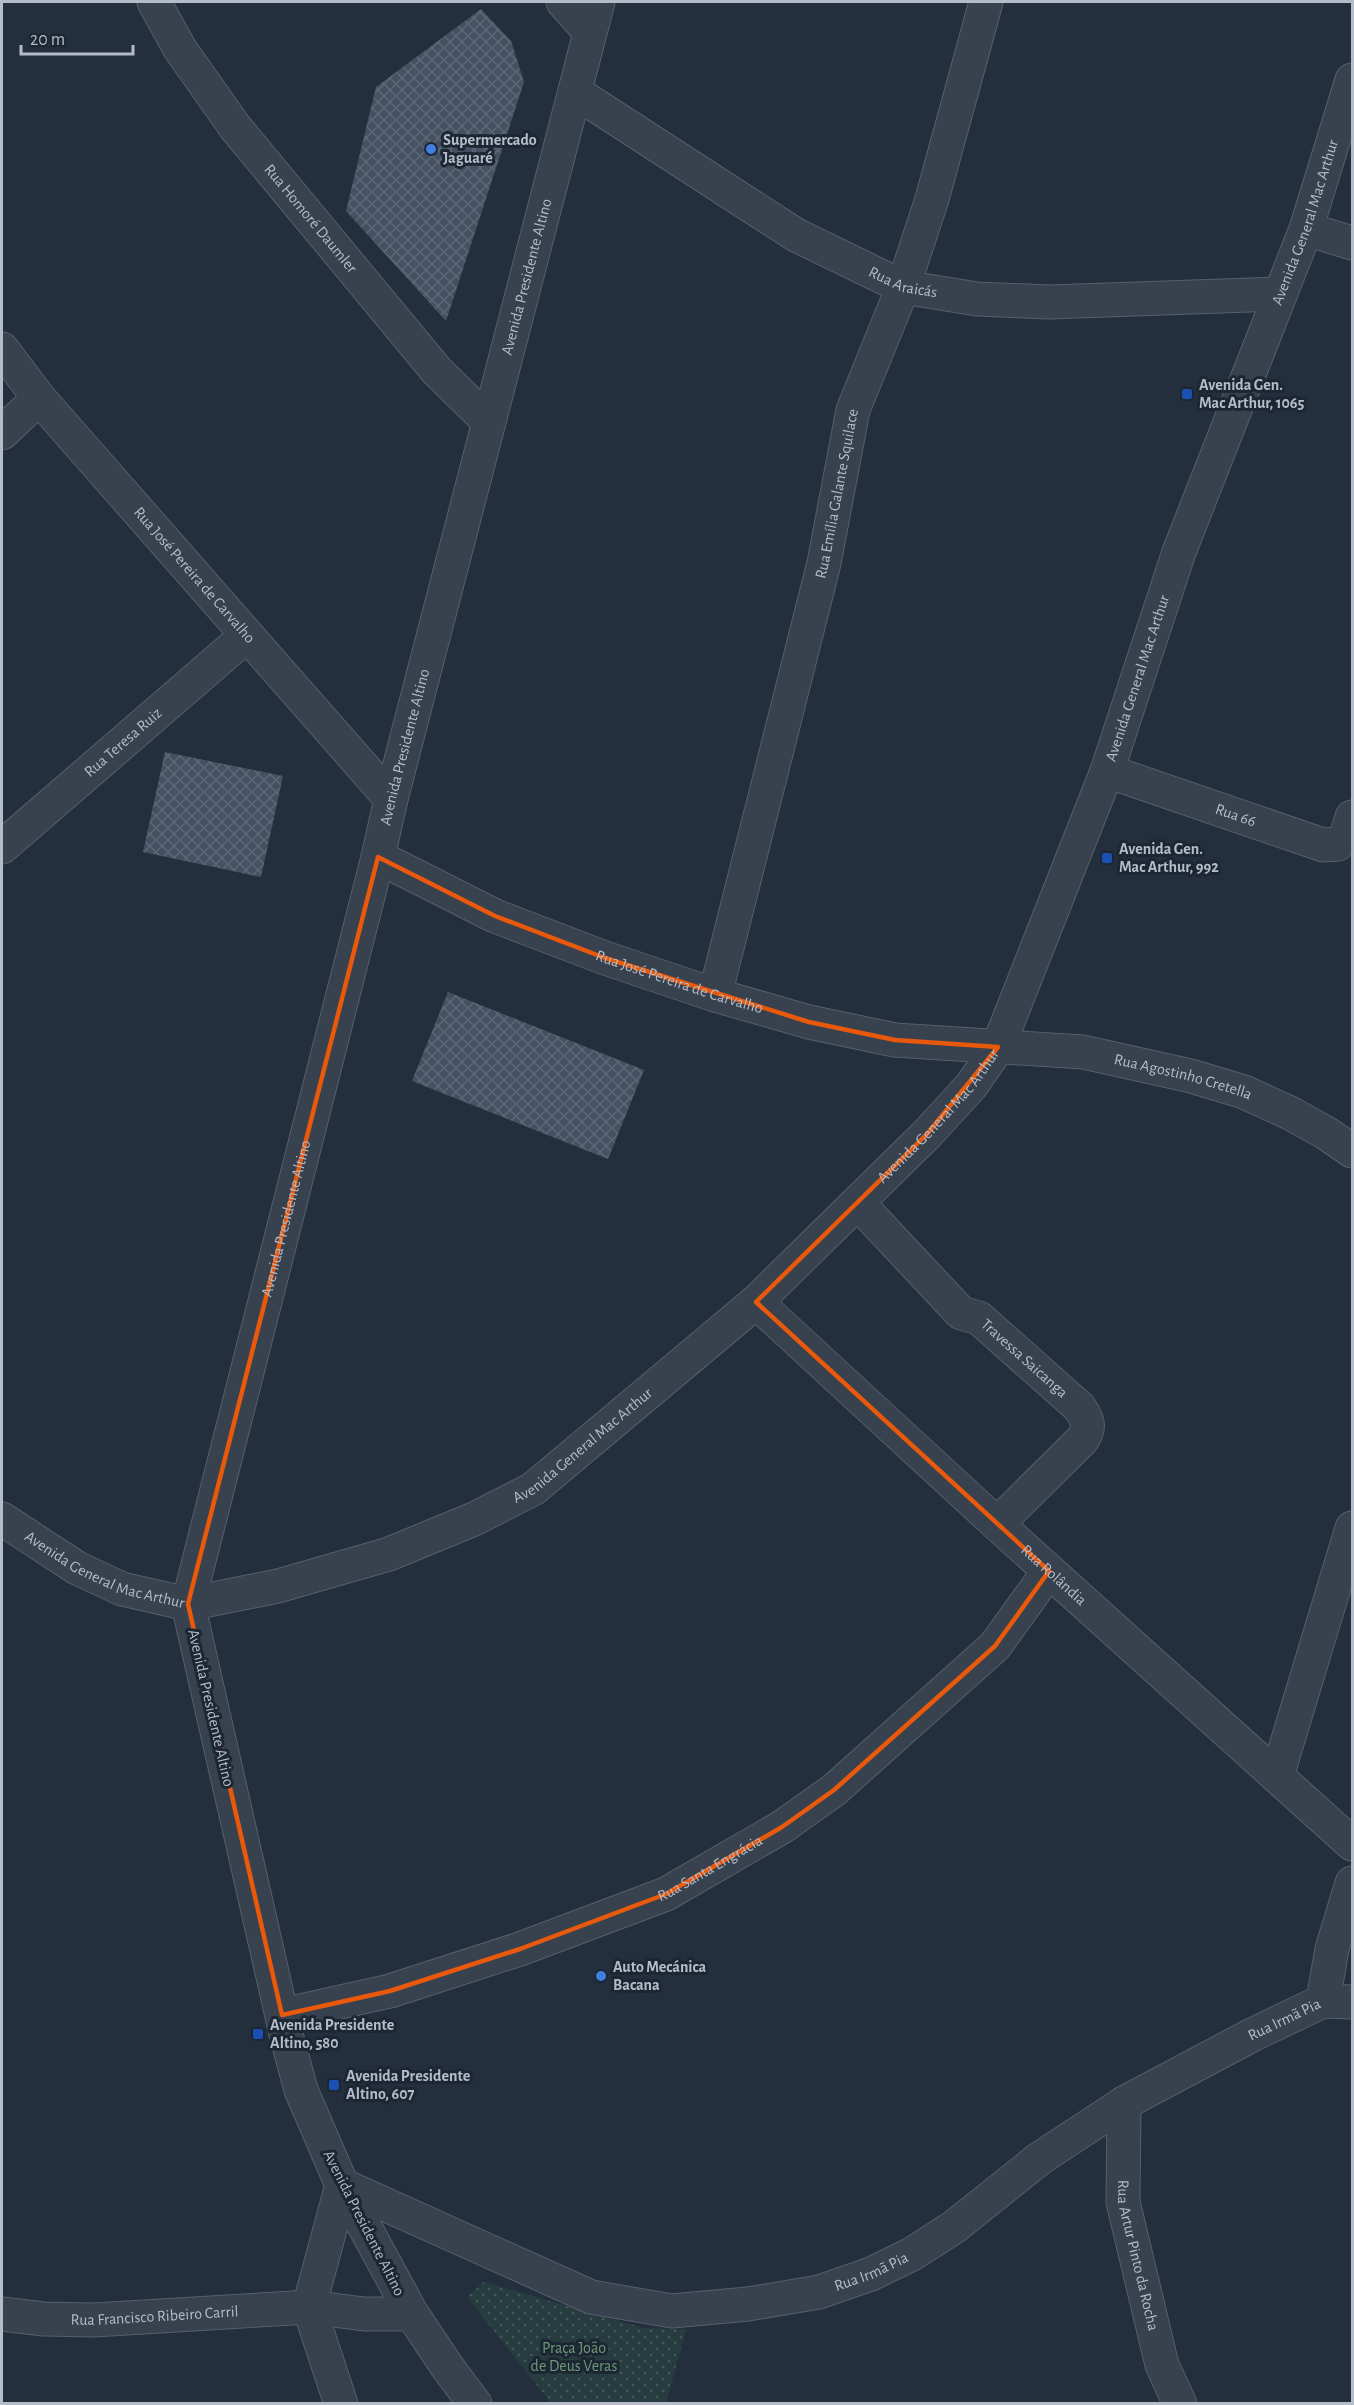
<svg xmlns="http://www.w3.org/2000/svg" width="1354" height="2405" font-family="'Alegreya Sans',sans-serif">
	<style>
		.park { fill: url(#park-dots) }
		.building { fill: url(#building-cross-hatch) }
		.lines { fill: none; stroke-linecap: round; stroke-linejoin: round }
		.minor-casing { stroke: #565f6c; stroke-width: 35 }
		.minor { stroke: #38414e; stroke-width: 33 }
		.marked { fill: none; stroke: #e8590c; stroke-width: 4.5; stroke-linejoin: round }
		.shop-dot { fill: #3f7fe0; stroke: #1d2633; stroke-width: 2 }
		.transit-dot { fill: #1a4fb4; stroke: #1d2633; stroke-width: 2 }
		.labels { text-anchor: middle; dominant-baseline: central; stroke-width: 6; stroke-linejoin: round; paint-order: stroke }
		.poi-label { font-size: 16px; font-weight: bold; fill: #b4bcc9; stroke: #1d2633; text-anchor: start }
		.street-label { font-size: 16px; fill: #b4bcc9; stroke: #1d2633 }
		.park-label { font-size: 16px; fill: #6b9a76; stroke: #1d2633 }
	</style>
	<defs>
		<pattern id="park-dots" width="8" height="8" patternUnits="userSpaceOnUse" patternTransform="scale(1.5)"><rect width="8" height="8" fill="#263c3f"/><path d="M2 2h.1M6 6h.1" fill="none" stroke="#435659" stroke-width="1.8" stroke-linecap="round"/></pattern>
		<pattern id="building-cross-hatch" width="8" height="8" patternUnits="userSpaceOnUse" patternTransform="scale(1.5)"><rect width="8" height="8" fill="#455162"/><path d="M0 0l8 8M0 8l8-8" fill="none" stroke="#5d6877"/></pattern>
	</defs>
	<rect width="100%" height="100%" fill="#242f3e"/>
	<polygon class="park" points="484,2282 643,2328 686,2329 666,2403 551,2403 467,2297"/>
	<g class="building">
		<polygon points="481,9 511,41 524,82 446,321 346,211 376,87"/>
		<polygon points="165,752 283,776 261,877 143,852"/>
		<polygon points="448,992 644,1070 608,1159 412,1081"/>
	</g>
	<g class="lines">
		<defs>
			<g id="minor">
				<path id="s1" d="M 154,2 L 180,49 L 235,127 L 437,371 L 489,422"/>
				<polyline points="563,2 590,32"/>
				<path id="s2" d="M 575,92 L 796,235 L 903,287 L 977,299 L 1049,302 L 1280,294"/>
				<polyline points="1306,229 1352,243"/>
				<path id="s3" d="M 2,349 L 39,398 L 391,799"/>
				<polyline points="2,433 39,398"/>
				<path id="s4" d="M 1107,771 L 1323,845 L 1338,844 L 1346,836 L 1352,817"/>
				<path id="s5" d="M 2,847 L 246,636"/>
				<path id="s6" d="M 378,857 L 495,916 L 605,958 L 715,995 L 809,1022 L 895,1040 L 1083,1052 L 1191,1076 L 1244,1092 L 1290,1113 L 1326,1133 L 1352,1151"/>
				<path id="s7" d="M 715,995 L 824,563 L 853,410 L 903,287 L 932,199 L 986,2"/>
				<path id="s8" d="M 858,1203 L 961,1313 L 979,1318 L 1079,1407 C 1088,1419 1091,1428 1082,1440 L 997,1524"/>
				<path id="s9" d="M 756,1302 L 997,1524 L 1352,1844"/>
				<path id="s10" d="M 2,1519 L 77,1568 L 122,1589 L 188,1604 L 278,1586 L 389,1554 L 474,1519 L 533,1489 L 756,1302 L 927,1134 L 971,1086 L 998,1047 L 1107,771 L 1179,552 L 1306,229 L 1352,80"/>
				<polyline points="1277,1776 1352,1528"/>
				<polyline points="1323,2001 1332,1949 1352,1883"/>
				<path id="s11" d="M 282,2015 L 390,1991 L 520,1949 L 666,1894 L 782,1827 L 834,1790 L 995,1646 L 1049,1571"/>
				<path id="s12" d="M 1124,2103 L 1123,2202 L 1162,2365 L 1180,2404"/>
				<path id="s13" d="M 309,2307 L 342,2185 L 591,2297 L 672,2311 L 748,2304 L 819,2292 L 871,2274 L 912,2254 L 954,2227 L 1039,2159 L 1124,2103 L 1252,2035 L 1323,2001 L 1352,2002"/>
				<polyline points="309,2307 341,2404"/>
				<path id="s14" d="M 2,2314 L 44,2319 L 94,2320 L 309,2307 L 364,2314 L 412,2314"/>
				<path id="s15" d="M 475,2404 L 448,2368 L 412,2314 L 342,2185 L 301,2090 L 287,2038 L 188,1604 L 378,857 L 391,799 L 598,2"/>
			</g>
		</defs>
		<use href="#minor" class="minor-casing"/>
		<use href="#minor" class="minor"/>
	</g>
	<path class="marked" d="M 378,857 L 495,916 L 605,958 L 809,1022 L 895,1040 L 998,1047 L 927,1134 L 756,1302 L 1049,1571 L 995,1646 L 834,1790 L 782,1827 L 666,1894 L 520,1949 L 390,1991 L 282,2015 L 188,1604 Z"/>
	<g class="shop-dot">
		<circle cx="431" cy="149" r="6"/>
		<circle cx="601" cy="1976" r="6"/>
	</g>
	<g class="transit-dot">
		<rect x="1181" y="388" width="12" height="12" rx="3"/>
		<rect x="1101" y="852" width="12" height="12" rx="3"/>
		<rect x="252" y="2028" width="12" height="12" rx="3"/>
		<rect x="328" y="2079" width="12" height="12" rx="3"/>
	</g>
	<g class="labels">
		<g class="poi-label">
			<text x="443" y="140">Supermercado<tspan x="443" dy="18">Jaguaré</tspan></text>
			<text x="1199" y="385">Avenida Gen.<tspan x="1199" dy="18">Mac Arthur, 1065</tspan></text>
			<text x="1119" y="849">Avenida Gen.<tspan x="1119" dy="18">Mac Arthur, 992</tspan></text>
			<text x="613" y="1967">Auto Mecánica<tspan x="613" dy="18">Bacana</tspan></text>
			<text x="270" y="2025">Avenida Presidente<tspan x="270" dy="18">Altino, 580</tspan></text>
			<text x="346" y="2076">Avenida Presidente<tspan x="346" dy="18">Altino, 607</tspan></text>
		</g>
		<g class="street-label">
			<text stroke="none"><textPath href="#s1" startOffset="268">Rua Homoré Daumler</textPath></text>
			<text stroke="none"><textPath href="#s10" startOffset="2096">Avenida General Mac Arthur</textPath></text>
			<text stroke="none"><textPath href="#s15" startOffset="2229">Avenida Presidente Altino</textPath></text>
			<text stroke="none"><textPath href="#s2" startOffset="381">Rua Araicás</textPath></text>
			<text stroke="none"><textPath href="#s7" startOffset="516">Rua Emília Galante Squilace</textPath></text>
			<text stroke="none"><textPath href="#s3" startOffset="297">Rua José Pereira de Carvalho</textPath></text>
			<text stroke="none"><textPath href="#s10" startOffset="1610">Avenida General Mac Arthur</textPath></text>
			<text stroke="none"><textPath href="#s5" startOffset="160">Rua Teresa Ruiz</textPath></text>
			<text stroke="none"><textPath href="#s15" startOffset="1743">Avenida Presidente Altino</textPath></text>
			<text stroke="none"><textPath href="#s4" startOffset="136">Rua 66</textPath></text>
			<text stroke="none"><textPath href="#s6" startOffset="327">Rua José Pereira de Carvalho</textPath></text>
			<text stroke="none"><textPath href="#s6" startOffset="842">Rua Agostinho Cretella</textPath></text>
			<text stroke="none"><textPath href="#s10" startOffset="1124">Avenida General Mac Arthur</textPath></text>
			<text stroke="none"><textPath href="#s15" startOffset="1257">Avenida Presidente Altino</textPath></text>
			<text stroke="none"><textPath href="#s8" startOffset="230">Travessa Saicanga</textPath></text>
			<text stroke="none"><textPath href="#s10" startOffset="638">Avenida General Mac Arthur</textPath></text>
			<text stroke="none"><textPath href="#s10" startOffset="116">Avenida General Mac Arthur</textPath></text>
			<text stroke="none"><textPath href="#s9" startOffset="404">Rua Rolândia</textPath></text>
			<text transform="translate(211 1708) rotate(77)">Avenida Presidente Altino</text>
			<text stroke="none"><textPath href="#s11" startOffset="454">Rua Santa Engrácia</textPath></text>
			<text stroke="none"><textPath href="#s13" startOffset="1172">Rua Irmã Pia</textPath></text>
			<text transform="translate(364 2223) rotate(63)">Avenida Presidente Altino</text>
			<text stroke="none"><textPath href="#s12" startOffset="154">Rua Artur Pinto da Rocha</textPath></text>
			<text stroke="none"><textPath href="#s13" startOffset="686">Rua Irmã Pia</textPath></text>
			<text stroke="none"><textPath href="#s14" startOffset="153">Rua Francisco Ribeiro Carril</textPath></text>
		</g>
		<g class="park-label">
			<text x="574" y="2348">Praça João<tspan x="574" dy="18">de Deus Veras</tspan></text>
		</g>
	</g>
	<rect width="1354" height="2405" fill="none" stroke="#b4bcc9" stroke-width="6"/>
	<path d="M21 45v9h112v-9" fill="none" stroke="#b4bcc9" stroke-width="3"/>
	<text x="30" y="45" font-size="18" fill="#b4bcc9" stroke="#1d2633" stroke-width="4.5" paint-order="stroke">20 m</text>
</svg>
